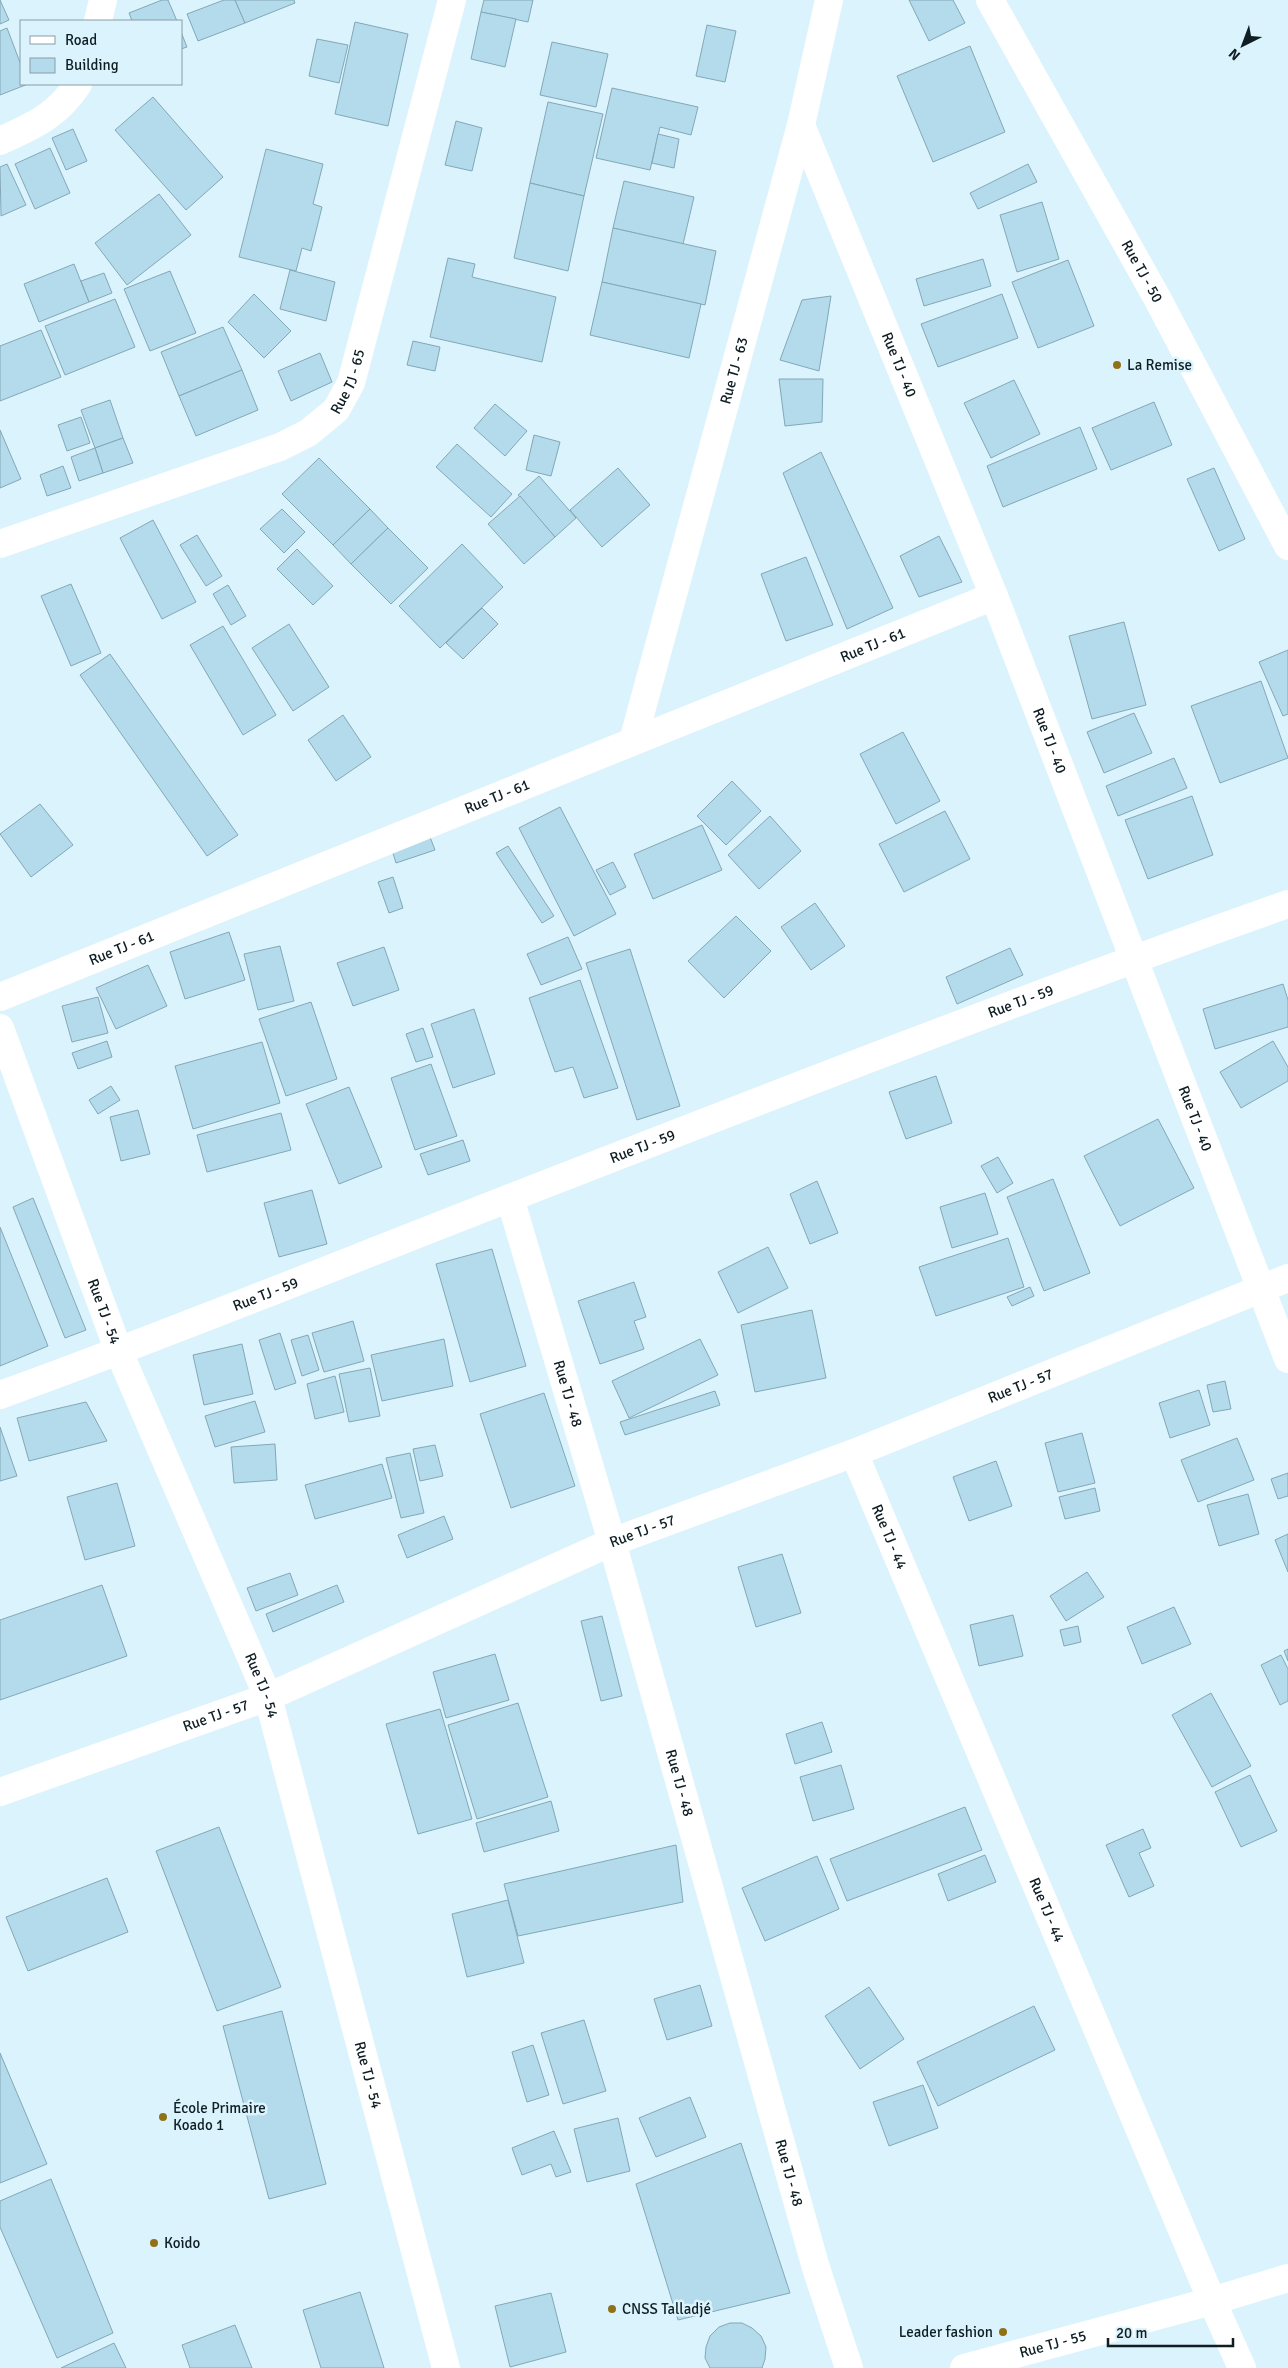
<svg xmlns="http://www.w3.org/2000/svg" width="1288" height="2368" font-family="Signika,sans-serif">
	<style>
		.building { fill: #b4dbeb; stroke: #82a8b7 }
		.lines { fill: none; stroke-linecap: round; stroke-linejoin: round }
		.minor { stroke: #fff; stroke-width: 28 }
		.poi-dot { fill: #917117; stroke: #dbf3fc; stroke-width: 2 }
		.labels { text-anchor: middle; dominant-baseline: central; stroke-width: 5; stroke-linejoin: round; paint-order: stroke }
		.street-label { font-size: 15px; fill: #0f1e23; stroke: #dbf3fc }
		.poi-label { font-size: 15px; fill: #0f1e23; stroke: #dbf3fc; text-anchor: start }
	</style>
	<rect width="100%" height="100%" fill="#dbf3fc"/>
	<g class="building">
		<polygon points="0,0 9,20 0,24"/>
		<polygon points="162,0 168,0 177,21 132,21 129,13"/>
		<polygon points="224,0 235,0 245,23 198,41 187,14"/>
		<polygon points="235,0 294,0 295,3 245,23"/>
		<polygon points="484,0 533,0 528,22 481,12"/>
		<polygon points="909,0 953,0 965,23 929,41"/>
		<polygon points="481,12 516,19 505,67 471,59"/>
		<polygon points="355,22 408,34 388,126 335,114"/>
		<polygon points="707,25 736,31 725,82 696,76"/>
		<polygon points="7,28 21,65 21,84 28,84 0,95 0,31"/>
		<polygon points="181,32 187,47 181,49"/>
		<polygon points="317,39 348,45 339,83 309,76"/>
		<polygon points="552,42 608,54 596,107 540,95"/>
		<polygon points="970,46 1005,132 933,162 897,76"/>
		<polygon points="612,88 698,107 691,135 660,127 650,170 596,158"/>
		<polygon points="153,97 223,177 186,210 115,130"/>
		<polygon points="548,102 603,114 584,196 530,183"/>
		<polygon points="456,121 482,128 472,171 445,165"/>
		<polygon points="73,129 87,161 66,170 52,138"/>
		<polygon points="658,134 679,139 674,168 652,163"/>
		<polygon points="50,148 70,193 35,209 15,164"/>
		<polygon points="266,149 323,164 313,204 322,207 311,251 302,248 296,271 239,257"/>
		<polygon points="7,164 26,205 1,216 0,167"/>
		<polygon points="1028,164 1037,182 978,209 970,193"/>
		<polygon points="624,181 694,197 683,244 613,228"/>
		<polygon points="530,183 584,196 568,271 514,258"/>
		<polygon points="159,194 191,235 127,285 95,243"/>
		<polygon points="1042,202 1059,259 1017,272 1000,215"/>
		<polygon points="613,228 716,251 705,305 602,282"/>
		<polygon points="448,258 475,264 472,277 556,297 542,362 430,337"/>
		<polygon points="983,259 991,286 924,306 916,279"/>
		<polygon points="1068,260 1094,326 1038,348 1012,282"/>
		<polygon points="74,264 89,302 39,322 24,284"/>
		<polygon points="290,270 335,282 326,321 280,309"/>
		<polygon points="170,271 196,333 150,351 124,289"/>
		<polygon points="104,273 112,293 89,302 81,281"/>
		<polygon points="602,282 701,304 689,358 590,335"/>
		<polygon points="254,294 291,331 264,358 228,322"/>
		<polygon points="1002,294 1018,338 938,367 921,324"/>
		<polygon points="831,296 819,371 780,360 802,300"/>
		<polygon points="115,299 135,347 65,375 45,326"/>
		<polygon points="223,327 242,370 179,396 161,352"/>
		<polygon points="41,330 61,377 0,401 0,346"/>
		<polygon points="413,341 440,347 435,371 407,365"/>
		<polygon points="320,353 332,382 291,401 278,371"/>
		<polygon points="242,370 258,410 196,436 179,396"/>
		<polygon points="779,379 823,379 822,422 785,426"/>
		<polygon points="1014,380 1040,434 991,458 964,403"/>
		<polygon points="110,400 123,438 95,448 81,410"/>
		<polygon points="1154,402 1172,445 1111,470 1092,428"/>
		<polygon points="495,404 527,431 505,456 474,428"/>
		<polygon points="81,417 90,443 67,451 58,425"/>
		<polygon points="1080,427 1097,469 1003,507 987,466"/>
		<polygon points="0,430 21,479 0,488"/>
		<polygon points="534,435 560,442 551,476 526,470"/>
		<polygon points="123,438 133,463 103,473 95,448"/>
		<polygon points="457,444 512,494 491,517 436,467"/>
		<polygon points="95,448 103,473 79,481 71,457"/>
		<polygon points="821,452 893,608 847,629 783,473"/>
		<polygon points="319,458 370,509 333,545 282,494"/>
		<polygon points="63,466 71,488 47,496 40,475"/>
		<polygon points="618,468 650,505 602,547 570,510"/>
		<polygon points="1214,468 1245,539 1219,551 1187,479"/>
		<polygon points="539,476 576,518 555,537 518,495"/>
		<polygon points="520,496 555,537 524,564 488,524"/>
		<polygon points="282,509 305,532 284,553 260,529"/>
		<polygon points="370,509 388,528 351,564 333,545"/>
		<polygon points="153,520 196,602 162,619 120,538"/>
		<polygon points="388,528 428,568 391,604 351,564"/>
		<polygon points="197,535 222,576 206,586 180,545"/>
		<polygon points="939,536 962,582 919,597 900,556"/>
		<polygon points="462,544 503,587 440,648 399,606"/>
		<polygon points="297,549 333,586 313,605 277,569"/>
		<polygon points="806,557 833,625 786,641 761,574"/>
		<polygon points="71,584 101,653 71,666 41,596"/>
		<polygon points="228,585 246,616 231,625 213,594"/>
		<polygon points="482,608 498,624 463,659 446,643"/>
		<polygon points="1124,622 1146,705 1092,719 1069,636"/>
		<polygon points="289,624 329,687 293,711 252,648"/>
		<polygon points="223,626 276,715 243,735 190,645"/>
		<polygon points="1288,650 1288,714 1283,716 1259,662"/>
		<polygon points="110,654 238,835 207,856 80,675"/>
		<polygon points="1261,681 1288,758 1220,783 1191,706"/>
		<polygon points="1134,713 1152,753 1104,773 1087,732"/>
		<polygon points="343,715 371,757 336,781 308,740"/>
		<polygon points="903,732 940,801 896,824 860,754"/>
		<polygon points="1174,758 1187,788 1118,816 1106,786"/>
		<polygon points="732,781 761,811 726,845 697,816"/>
		<polygon points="1192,796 1213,855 1148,879 1125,820"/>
		<polygon points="40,804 73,845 31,877 0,834"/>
		<polygon points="560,807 616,914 574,936 519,828"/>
		<polygon points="945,811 970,859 904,892 879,844"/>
		<polygon points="770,816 801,851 759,889 728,855"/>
		<polygon points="702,825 722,870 653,899 634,854"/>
		<polygon points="430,837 435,850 396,863 392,850"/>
		<polygon points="508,846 554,916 542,923 496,853"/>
		<polygon points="613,862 626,887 610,895 596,870"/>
		<polygon points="393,877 403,908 389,913 378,882"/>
		<polygon points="815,903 845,946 811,970 781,927"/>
		<polygon points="736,916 771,951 724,998 688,961"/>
		<polygon points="229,932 245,980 185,999 170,952"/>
		<polygon points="568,937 582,969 541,985 527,954"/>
		<polygon points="280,946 294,1001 258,1010 244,954"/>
		<polygon points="384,947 399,990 353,1006 337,963"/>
		<polygon points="1010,948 1023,975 957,1004 946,977"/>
		<polygon points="630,949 680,1106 637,1120 586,963"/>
		<polygon points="148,965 167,1006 116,1029 96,988"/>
		<polygon points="580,980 618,1088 584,1098 573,1067 555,1072 529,998"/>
		<polygon points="1283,984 1288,1000 1288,1027 1215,1049 1203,1009"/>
		<polygon points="98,997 108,1033 72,1042 62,1006"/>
		<polygon points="311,1002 337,1079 286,1096 259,1019"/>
		<polygon points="474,1009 495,1074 453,1088 431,1024"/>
		<polygon points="423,1028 433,1057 416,1062 406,1034"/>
		<polygon points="107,1041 112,1057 78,1069 72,1053"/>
		<polygon points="1273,1041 1288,1067 1288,1081 1241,1108 1220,1072"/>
		<polygon points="262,1042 280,1103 193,1129 175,1066"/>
		<polygon points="431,1064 457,1136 415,1150 391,1078"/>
		<polygon points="936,1076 952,1123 906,1139 889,1092"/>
		<polygon points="111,1086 120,1100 98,1114 89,1100"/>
		<polygon points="349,1087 382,1167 339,1184 306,1104"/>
		<polygon points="138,1110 150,1154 121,1161 110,1117"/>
		<polygon points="281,1113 291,1150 207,1172 197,1135"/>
		<polygon points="1158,1119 1194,1188 1120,1226 1084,1156"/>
		<polygon points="463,1140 470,1161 428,1175 420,1154"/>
		<polygon points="998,1157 1013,1183 997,1193 981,1166"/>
		<polygon points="1053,1179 1090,1273 1044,1291 1007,1197"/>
		<polygon points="817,1181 838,1233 810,1244 790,1194"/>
		<polygon points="312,1190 327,1244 279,1257 264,1203"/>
		<polygon points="985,1193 998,1234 952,1248 940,1207"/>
		<polygon points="33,1198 86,1330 65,1338 13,1207"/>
		<polygon points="0,1227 48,1346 0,1366"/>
		<polygon points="1008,1238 1024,1287 936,1316 919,1267"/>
		<polygon points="768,1247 788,1288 738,1313 718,1272"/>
		<polygon points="492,1249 526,1366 470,1382 436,1264"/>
		<polygon points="634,1282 646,1317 634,1321 644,1349 600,1364 578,1301"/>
		<polygon points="1030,1287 1034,1296 1012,1306 1007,1297"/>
		<polygon points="812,1310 826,1378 755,1392 741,1325"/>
		<polygon points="353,1321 364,1361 324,1372 312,1333"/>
		<polygon points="280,1333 296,1383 275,1390 259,1340"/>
		<polygon points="308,1335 319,1370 302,1376 291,1340"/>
		<polygon points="444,1339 453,1386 382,1401 371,1355"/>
		<polygon points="700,1339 718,1375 629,1418 612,1381"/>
		<polygon points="242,1344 253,1394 204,1405 193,1355"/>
		<polygon points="370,1368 380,1416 349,1422 339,1374"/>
		<polygon points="335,1376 344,1412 315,1419 307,1384"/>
		<polygon points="1225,1381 1231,1409 1213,1412 1207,1385"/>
		<polygon points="1199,1390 1210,1425 1170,1438 1159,1403"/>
		<polygon points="715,1391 720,1405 625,1435 620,1422"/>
		<polygon points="544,1393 575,1486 511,1508 480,1414"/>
		<polygon points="255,1401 265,1432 215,1447 205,1416"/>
		<polygon points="86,1402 107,1441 29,1461 17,1418"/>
		<polygon points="0,1427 17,1476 0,1481"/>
		<polygon points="1082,1433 1095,1483 1058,1492 1045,1443"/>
		<polygon points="1237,1438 1254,1480 1198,1502 1181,1460"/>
		<polygon points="275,1444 277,1480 234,1483 231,1447"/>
		<polygon points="435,1445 443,1476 420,1481 413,1449"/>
		<polygon points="410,1453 424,1513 401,1518 386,1458"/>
		<polygon points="996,1461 1012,1506 969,1521 953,1477"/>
		<polygon points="382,1464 392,1498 315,1519 305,1485"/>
		<polygon points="1288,1473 1288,1496 1278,1499 1271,1479"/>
		<polygon points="117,1483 135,1546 85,1560 67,1497"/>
		<polygon points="1095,1488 1100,1511 1065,1519 1059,1497"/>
		<polygon points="1248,1494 1259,1534 1219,1546 1207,1505"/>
		<polygon points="444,1516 453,1539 407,1558 398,1535"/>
		<polygon points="1288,1534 1288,1572 1275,1540"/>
		<polygon points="782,1554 801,1613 756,1627 738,1567"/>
		<polygon points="1087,1572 1104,1597 1066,1621 1050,1596"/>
		<polygon points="290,1573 298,1595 256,1611 247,1588"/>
		<polygon points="102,1585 127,1656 0,1700 0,1620"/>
		<polygon points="337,1585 344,1602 273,1632 266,1614"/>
		<polygon points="1174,1607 1191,1644 1142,1664 1127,1627"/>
		<polygon points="1013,1615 1023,1656 979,1666 970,1625"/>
		<polygon points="602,1616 622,1696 601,1701 581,1621"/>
		<polygon points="1078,1626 1081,1642 1064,1646 1060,1630"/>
		<polygon points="1288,1649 1288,1661 1284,1651"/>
		<polygon points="495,1654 509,1700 446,1718 433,1672"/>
		<polygon points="1281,1655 1288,1669 1288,1701 1280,1705 1261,1665"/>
		<polygon points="1211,1693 1251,1766 1212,1787 1172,1715"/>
		<polygon points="518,1703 548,1797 477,1819 448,1725"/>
		<polygon points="440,1709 472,1819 418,1834 386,1724"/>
		<polygon points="822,1722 832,1752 795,1764 786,1734"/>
		<polygon points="841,1765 854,1809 813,1821 800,1777"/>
		<polygon points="1250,1775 1277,1831 1241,1847 1215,1792"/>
		<polygon points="551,1801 559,1831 484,1852 476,1823"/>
		<polygon points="965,1807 982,1850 847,1901 830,1859"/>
		<polygon points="219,1827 281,1987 217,2011 156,1851"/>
		<polygon points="1143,1829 1151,1848 1139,1853 1154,1886 1129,1897 1106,1845"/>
		<polygon points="676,1845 683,1902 518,1936 504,1884"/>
		<polygon points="985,1855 996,1882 948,1901 938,1874"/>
		<polygon points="817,1856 839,1909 765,1941 742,1888"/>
		<polygon points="107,1878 128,1932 28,1971 6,1917"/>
		<polygon points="508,1900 524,1963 467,1977 452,1914"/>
		<polygon points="700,1985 712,2026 667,2040 654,1999"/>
		<polygon points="869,1987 904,2039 860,2069 825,2016"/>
		<polygon points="1034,2006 1055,2050 938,2106 917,2062"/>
		<polygon points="282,2011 326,2184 269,2199 223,2026"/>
		<polygon points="584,2020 606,2091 563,2104 541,2033"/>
		<polygon points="533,2045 549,2095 527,2102 512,2052"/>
		<polygon points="0,2053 47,2164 0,2183"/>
		<polygon points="923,2085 938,2128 889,2146 873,2102"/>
		<polygon points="690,2097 706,2137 656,2157 639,2118"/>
		<polygon points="618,2118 630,2171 587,2182 574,2129"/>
		<polygon points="554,2131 571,2172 556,2177 551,2164 522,2175 512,2148"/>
		<polygon points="741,2143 790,2293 678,2320 636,2184"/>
		<polygon points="51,2179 113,2333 57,2358 0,2227 0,2201"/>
		<polygon points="360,2292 384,2368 321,2368 303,2310"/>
		<polygon points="551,2293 566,2352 510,2367 495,2306"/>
		<polygon points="730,2323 742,2323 752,2328 761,2336 766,2347 765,2359 762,2368 710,2368 705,2358 706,2347 710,2336 719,2327"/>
		<polygon points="235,2325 252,2368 190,2368 182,2345"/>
		<polygon points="114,2343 126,2368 61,2368"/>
	</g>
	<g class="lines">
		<g class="minor">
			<path id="s1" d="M 990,0 L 1156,296 L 1288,546"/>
			<polyline points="98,21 103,0"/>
			<path id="s2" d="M 801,125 L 994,596 L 1288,1359"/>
			<path d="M 0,141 C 33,126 57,116 78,84"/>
			<path id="s3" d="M 0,544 L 280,447 L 308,433 L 336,410 L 351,383 L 452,0"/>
			<path id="s4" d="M 633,741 L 801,125 L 829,0"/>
			<path id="s5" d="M 0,997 L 994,596"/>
			<path id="s6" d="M 0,1028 L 119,1352 L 268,1697 L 446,2368"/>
			<path id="s7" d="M 510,1198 L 612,1542 L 816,2268 L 849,2368"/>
			<path id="s8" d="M 0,1395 C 172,1333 340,1264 510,1198 C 769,1097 1027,996 1288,904"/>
			<path id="s9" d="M 854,1453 L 1212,2301 L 1242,2368"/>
			<path id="s10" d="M 0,1792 L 268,1697 L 612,1542 L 854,1453 L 1288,1278"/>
			<path id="s11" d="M 964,2368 L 1212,2301 L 1288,2278"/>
		</g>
	</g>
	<g class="poi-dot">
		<circle cx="1117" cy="365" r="5"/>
		<circle cx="163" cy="2117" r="5"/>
		<circle cx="154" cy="2243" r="5"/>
		<circle cx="612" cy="2309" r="5"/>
		<circle cx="1003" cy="2332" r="5"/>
	</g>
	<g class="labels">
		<g class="street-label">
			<text stroke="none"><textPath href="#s1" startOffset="311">Rue TJ - 50</textPath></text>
			<text stroke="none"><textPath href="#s2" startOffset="259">Rue TJ - 40</textPath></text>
			<text stroke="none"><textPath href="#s4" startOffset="384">Rue TJ - 63</textPath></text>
			<text stroke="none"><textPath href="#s3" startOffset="395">Rue TJ - 65</textPath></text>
			<text stroke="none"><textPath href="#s5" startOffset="941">Rue TJ - 61</textPath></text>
			<text stroke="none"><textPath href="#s2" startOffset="664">Rue TJ - 40</textPath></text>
			<text stroke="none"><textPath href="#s5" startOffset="536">Rue TJ - 61</textPath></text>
			<text stroke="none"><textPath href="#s5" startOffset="131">Rue TJ - 61</textPath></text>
			<text stroke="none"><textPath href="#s8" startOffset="1094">Rue TJ - 59</textPath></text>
			<text stroke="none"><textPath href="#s2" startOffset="1069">Rue TJ - 40</textPath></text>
			<text stroke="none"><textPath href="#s8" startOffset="689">Rue TJ - 59</textPath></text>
			<text stroke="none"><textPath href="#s8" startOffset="284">Rue TJ - 59</textPath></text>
			<text stroke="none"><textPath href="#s6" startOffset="302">Rue TJ - 54</textPath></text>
			<text stroke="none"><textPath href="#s10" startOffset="1099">Rue TJ - 57</textPath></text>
			<text stroke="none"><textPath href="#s7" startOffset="204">Rue TJ - 48</textPath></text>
			<text stroke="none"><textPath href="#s10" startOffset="694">Rue TJ - 57</textPath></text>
			<text stroke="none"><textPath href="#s9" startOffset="91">Rue TJ - 44</textPath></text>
			<text stroke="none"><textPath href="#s6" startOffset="708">Rue TJ - 54</textPath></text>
			<text stroke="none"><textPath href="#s10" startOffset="229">Rue TJ - 57</textPath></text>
			<text stroke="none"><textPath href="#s7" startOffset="609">Rue TJ - 48</textPath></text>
			<text stroke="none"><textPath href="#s9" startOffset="496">Rue TJ - 44</textPath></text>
			<text stroke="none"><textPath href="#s6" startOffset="1112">Rue TJ - 54</textPath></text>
			<text stroke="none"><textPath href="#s7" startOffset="1014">Rue TJ - 48</textPath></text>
			<text stroke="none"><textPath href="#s11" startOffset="92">Rue TJ - 55</textPath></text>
		</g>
		<g class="poi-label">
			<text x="1127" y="365">La Remise</text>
			<text x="173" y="2108">École Primaire<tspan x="173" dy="17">Koado 1</tspan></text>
			<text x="164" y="2243">Koido</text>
			<text x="622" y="2309">CNSS Talladjé</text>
			<text x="993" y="2332" text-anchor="end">Leader fashion</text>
		</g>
	</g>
	<rect x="20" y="20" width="162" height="65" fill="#dbf3fc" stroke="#899ea5"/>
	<rect x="30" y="36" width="25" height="8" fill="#ffffff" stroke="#899ea5"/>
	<text x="65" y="45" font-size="15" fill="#0f1e23">Road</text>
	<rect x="30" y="58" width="25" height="15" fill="#b4dbeb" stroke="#899ea5"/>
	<text x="65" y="70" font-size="15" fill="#0f1e23">Building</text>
	<g transform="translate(1243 45) rotate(222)" stroke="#dbf3fc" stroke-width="4" paint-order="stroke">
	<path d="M0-4L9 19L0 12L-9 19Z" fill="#0f1e23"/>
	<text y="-8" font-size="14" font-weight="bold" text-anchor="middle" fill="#0f1e23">N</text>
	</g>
	<path d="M1108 2338v8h125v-8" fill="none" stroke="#0f1e23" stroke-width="2.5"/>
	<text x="1116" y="2338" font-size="15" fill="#0f1e23" stroke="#dbf3fc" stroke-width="4" paint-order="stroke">20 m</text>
</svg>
